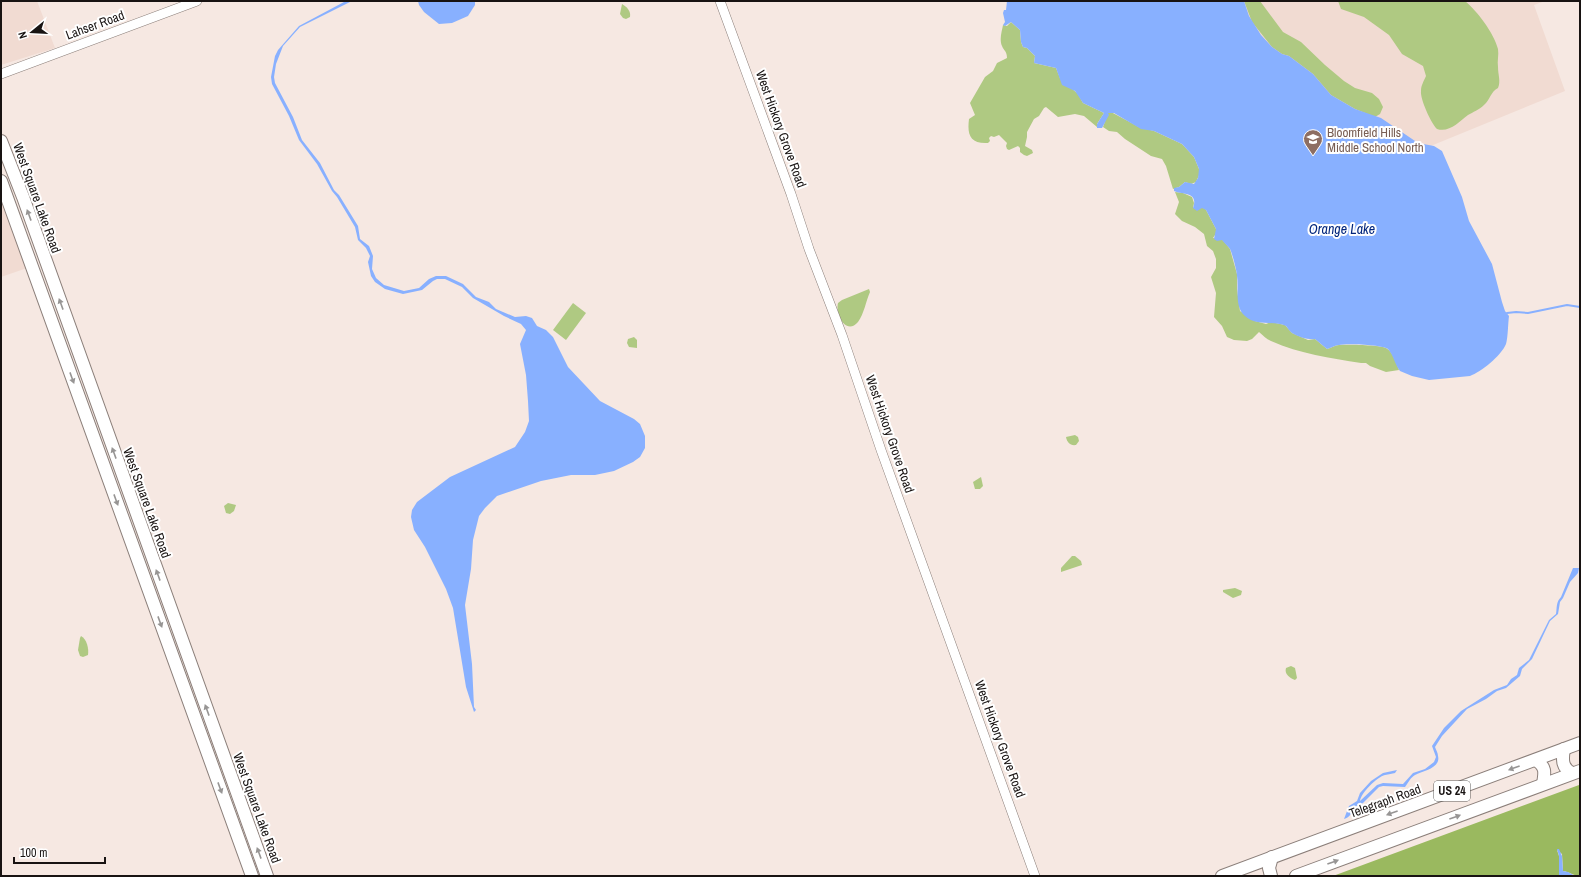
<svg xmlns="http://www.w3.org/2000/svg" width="1581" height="877" font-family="'Archivo Narrow',sans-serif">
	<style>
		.built { fill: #f1dbd2 }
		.green { fill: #afc982 }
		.forest { fill: #9ab95f }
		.water { fill: #88b0ff }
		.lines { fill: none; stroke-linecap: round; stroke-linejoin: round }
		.stream { stroke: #88b0ff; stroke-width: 2 }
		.tertiary-casing { stroke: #8b7f7a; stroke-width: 10 }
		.trunk-casing { stroke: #8b7f7a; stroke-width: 14 }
		.tertiary { stroke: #fff; stroke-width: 9 }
		.trunk { stroke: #fff; stroke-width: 12 }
		.oneway { fill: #979594 }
		.labels { text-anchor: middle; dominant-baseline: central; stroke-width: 4; stroke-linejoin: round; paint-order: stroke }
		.shield { fill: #fff; stroke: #5d5a59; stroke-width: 1 }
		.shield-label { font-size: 12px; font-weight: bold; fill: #181312 }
		.street-label { font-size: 13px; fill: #181312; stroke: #fff }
		.education-label { font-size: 13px; fill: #785e54; stroke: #fff; text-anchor: start }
		.water-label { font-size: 14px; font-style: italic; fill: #01257c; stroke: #fff }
	</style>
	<rect width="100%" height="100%" fill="#f6e8e2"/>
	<g class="built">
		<polygon points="1,1 37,1 55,48 1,65"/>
		<polygon points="1150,1 1545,1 1534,5 1565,91 1245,222"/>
		<polygon points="1,195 27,268 1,277"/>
	</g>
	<g class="green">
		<polygon points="1244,1 1260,1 1283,32 1301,42 1325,65 1344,81 1355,88 1372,93 1379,99 1383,107 1380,114 1375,117 1355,109 1331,95 1313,74 1289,56 1282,54 1272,47 1252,22"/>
		<path d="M 1338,1 L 1465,1 C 1477,11 1494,33 1498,49 C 1499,55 1497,61 1498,67 C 1498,75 1501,81 1498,88 C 1491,91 1490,100 1484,105 C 1479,110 1473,112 1468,115 C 1459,122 1449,133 1437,129 C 1431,123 1420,99 1421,91 C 1421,85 1424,81 1426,76 L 1423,66 L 1402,54 L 1389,35 L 1364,17 L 1341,9 Z"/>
		<path d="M 622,4 C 627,7 631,11 630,17 L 626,19 L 623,18 L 620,14 Z"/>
		<path d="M 1011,22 L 1020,30 L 1021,42 L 1023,47 L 1027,48 L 1035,56 L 1034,63 L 1056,68 L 1060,78 L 1078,94 L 1083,103 L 1104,113 L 1097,124 L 1097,127 L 1084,116 L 1075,114 L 1058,117 L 1046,107 L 1044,108 L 1039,116 L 1034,119 L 1027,132 L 1027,137 L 1025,146 L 1032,150 L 1033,153 L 1027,156 L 1024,155 L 1020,152 L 1020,148 L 1018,146 L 1009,150 L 1007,149 L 1006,146 L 1007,143 L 999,135 L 994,137 L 991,136 L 989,138 L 990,141 L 988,143 C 970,144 967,135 969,119 L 975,115 L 970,103 L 985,77 L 993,71 L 997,63 L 1007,58 C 1007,51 1004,51 1002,46 C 999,39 1002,31 1003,25 L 1007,26 Z"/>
		<polygon points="1111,112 1139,127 1154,131 1182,144 1194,157 1199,169 1200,173 1196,182 1191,184 1185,182 1179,187 1173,189 1166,166 1162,159 1151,156 1125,139 1117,132 1109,131 1103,127 1108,113"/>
		<path d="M 1175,192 L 1183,193 L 1192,197 L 1194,203 L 1193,208 L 1205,208 L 1216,229 L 1217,232 L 1213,238 L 1222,239 L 1230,249 L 1237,274 L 1237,289 L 1240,311 L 1255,321 L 1266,324 L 1271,322 L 1285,325 L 1292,333 L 1308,340 L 1315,339 L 1327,349 C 1331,348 1335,345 1339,345 C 1346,344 1381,345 1386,348 C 1393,352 1396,362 1399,370 L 1386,372 L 1370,366 L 1366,363 L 1361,363 C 1330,358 1300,354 1271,341 C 1266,339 1263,335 1259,332 L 1252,339 L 1247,341 L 1234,340 L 1227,337 L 1222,326 L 1214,317 L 1216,293 L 1211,277 L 1216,268 L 1216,259 L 1213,251 L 1207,246 L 1204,234 L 1195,227 L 1182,221 L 1175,214 L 1179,202 Z"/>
		<path d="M 869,289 L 870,292 C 866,301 864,314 858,322 C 846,336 835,314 838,303 L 842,300 Z"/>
		<polygon points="573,303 586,313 566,340 553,330"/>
		<polygon points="634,337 637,340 637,348 629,347 627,343 628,339"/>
		<path d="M 1075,435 L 1078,437 L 1079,441 L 1076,445 C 1070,446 1067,442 1066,437 Z"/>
		<polygon points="981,477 983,486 980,489 975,489 973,482"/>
		<polygon points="228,503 236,505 234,511 230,514 226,513 224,506"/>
		<polygon points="1072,556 1075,556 1081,561 1082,565 1061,572 1061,568"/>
		<polygon points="1235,588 1242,591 1241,595 1233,598 1223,592 1223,590"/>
		<path d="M 81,636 C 87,639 89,649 88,655 L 83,657 L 80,656 L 78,650 L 80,638 Z"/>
		<path d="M 1291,666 L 1295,668 L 1297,678 L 1295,680 C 1290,678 1284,674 1286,668 Z"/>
	</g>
	<path class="forest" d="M 1579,785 L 1580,876 C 1574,876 1570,872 1563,871 L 1562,854 L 1557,850 L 1559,856 L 1559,876 L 1333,876 Z"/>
	<g class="water">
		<polygon points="352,1 300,27 283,46 276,64 274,77 275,83 293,117 302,140 320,163 334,190 339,195 358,226 360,239 369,246 373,256 372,269 376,278 384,285 404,291 419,288 429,279 436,276 446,276 463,284 476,297 489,302 496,309 515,317 526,316 532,318 537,326 546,330 553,337 568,367 600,401 634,419 640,424 645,436 645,448 640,457 633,462 614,471 595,475 571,475 541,481 497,496 485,508 479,516 473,540 471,569 465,605 472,664 474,707 476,710 474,712 466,687 453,608 446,589 425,547 414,530 411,517 412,510 417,502 450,477 515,447 525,432 529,421 528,401 526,375 520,344 526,330 521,324 504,316 473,298 462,287 445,279 437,279 433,281 422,290 403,294 385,289 375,282 371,276 368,262 370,256 366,248 358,240 355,227 337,197 332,191 317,164 299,140 289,116 272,84 271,77 275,56 278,50 299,26 344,2"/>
		<polygon points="418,1 475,1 475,5 468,16 452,23 439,24 424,12 419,5"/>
		<path d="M 1007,1 L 1244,1 L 1249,16 L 1261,35 L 1272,47 L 1282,54 L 1289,56 L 1313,74 L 1331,95 L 1355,109 L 1381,118 L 1418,143 L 1434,146 L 1442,151 L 1462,197 L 1469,221 L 1492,264 L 1502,302 L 1505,311 L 1509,316 C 1508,323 1508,338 1506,344 C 1501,356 1481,372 1470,376 L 1429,380 L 1412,376 L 1400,371 C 1395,365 1394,356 1388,349 C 1384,345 1346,343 1339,345 C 1335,345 1331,348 1327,349 L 1315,339 C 1308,340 1299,337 1292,333 C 1289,331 1288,328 1286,326 C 1274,320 1256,327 1245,316 C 1234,307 1239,288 1237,276 C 1237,271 1232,253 1230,249 C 1228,246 1224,243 1222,240 L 1217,241 L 1214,239 L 1216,229 L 1206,210 L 1202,208 L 1197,211 L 1193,208 C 1199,191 1182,195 1174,191 L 1174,188 L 1179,187 L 1185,182 L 1194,184 L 1198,178 L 1199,169 L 1194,157 L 1182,144 L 1154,131 L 1141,129 L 1114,113 L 1108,113 L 1109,115 L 1102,128 L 1097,128 L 1097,124 L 1104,113 L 1083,103 L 1075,91 L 1062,85 L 1056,68 L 1034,63 L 1035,56 L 1027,48 L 1023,47 L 1021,42 L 1020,30 L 1011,22 L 1005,26 L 1003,25 L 1005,22 L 1003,13 L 1004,10 L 1006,10 Z"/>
		<path d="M 1573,568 L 1579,568 L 1578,573 L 1570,582 L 1563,598 L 1560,602 L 1558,614 L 1550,621 L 1532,659 L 1522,669 L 1520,676 L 1506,688 L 1497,691 L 1486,699 L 1467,709 L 1442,736 L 1435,747 C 1436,750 1438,753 1438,756 C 1441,768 1423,771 1415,775 C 1411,777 1408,783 1405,787 L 1383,786 L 1379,787 L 1363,803 L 1354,807 C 1352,813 1350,817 1344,819 L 1349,806 L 1357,801 L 1360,793 L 1371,781 L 1383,773 L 1397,770 L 1395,773 C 1392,774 1389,774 1385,775 C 1377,777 1361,793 1360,801 L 1377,785 L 1383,783 L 1403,784 L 1413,773 L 1425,769 L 1434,762 L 1436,757 L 1432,746 L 1444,728 L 1461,711 L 1494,690 L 1507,685 L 1511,679 L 1517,675 L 1519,668 L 1529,660 L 1549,620 L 1556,614 C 1557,607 1556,602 1561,597 Z"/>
		<polygon points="1557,849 1559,849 1562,856 1563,871 1568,872 1575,876 1559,876 1559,856"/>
	</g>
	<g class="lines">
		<polyline class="stream" points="1507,313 1516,312 1528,313 1567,305 1580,307"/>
		<defs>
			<g id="tertiary">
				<polyline points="720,1 791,194 809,249 842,335 881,450 1035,876"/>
				<polyline points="1,74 197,1"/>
			</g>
			<g id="trunk">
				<polyline points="1,141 23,197 267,876"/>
				<polyline points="1,181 252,876"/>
				<path d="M 1564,749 C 1562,760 1562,768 1572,773"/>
				<path d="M 1536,760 C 1546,767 1545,772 1543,784"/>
				<polyline points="1222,876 1580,743"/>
				<polyline points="1271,876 1269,868 1272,857"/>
				<polyline points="1296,876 1580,771"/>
			</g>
		</defs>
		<use href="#tertiary" class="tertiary-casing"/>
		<use href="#trunk" class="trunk-casing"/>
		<use href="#tertiary" class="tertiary"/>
		<use href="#trunk" class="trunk"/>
	</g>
	<defs><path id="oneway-solid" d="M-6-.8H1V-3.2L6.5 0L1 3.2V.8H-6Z"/></defs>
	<g class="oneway">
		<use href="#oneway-solid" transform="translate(29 215) rotate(-110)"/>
		<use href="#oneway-solid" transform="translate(61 304) rotate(-110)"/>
		<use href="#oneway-solid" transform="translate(72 378) rotate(70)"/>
		<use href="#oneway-solid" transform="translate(114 453) rotate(-110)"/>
		<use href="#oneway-solid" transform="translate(116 500) rotate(70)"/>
		<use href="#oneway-solid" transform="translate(158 575) rotate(-110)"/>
		<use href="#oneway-solid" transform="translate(160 622) rotate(70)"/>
		<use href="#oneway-solid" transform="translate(207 710) rotate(-110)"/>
		<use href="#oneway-solid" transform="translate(1514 768) rotate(160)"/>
		<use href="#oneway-solid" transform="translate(220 788) rotate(70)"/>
		<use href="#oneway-solid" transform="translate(1392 813) rotate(160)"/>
		<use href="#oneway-solid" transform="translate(1455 817) rotate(-20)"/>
		<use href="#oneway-solid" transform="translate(259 853) rotate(-110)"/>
		<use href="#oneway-solid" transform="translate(1333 862) rotate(-20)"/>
	</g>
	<defs>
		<symbol id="school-pin" viewBox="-11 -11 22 30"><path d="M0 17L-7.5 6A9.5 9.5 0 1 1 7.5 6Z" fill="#8d6e63" stroke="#fff"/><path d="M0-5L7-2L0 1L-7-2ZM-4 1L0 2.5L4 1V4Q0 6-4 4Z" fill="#fff"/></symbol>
	</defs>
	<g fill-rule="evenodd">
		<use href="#school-pin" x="1302" y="128" width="22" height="30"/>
	</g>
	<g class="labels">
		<rect class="shield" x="1434" y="781" width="36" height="20" rx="3"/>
		<g class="shield-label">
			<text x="1452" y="791">US 24</text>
		</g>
		<g class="street-label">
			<text transform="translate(95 25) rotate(-20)">Lahser Road</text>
			<text transform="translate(781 129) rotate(70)">West Hickory Grove Road</text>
			<text transform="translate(37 198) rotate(70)">West Square Lake Road</text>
			<text transform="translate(890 434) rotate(71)">West Hickory Grove Road</text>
			<text transform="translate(147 503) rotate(70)">West Square Lake Road</text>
			<text transform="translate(1000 739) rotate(70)">West Hickory Grove Road</text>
			<text transform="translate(1385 801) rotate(-20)">Telegraph Road</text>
			<text transform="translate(257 808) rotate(70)">West Square Lake Road</text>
		</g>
		<g class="education-label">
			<text x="1327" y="132">Bloomfield Hills<tspan x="1327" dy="15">Middle School North</tspan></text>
		</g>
		<g class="water-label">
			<text x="1342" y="229">Orange Lake</text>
		</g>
	</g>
	<rect width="1581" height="877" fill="none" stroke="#181312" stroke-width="4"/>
	<g transform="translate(32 32) rotate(252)" stroke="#ffffff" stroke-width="3" paint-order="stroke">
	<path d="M0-3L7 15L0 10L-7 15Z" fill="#181312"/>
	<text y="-6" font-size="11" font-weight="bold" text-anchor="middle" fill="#181312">N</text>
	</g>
	<path d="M14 857v6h91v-6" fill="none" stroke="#181312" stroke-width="2"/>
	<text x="20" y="857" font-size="12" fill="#181312" stroke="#ffffff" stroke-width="3" paint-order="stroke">100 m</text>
</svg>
